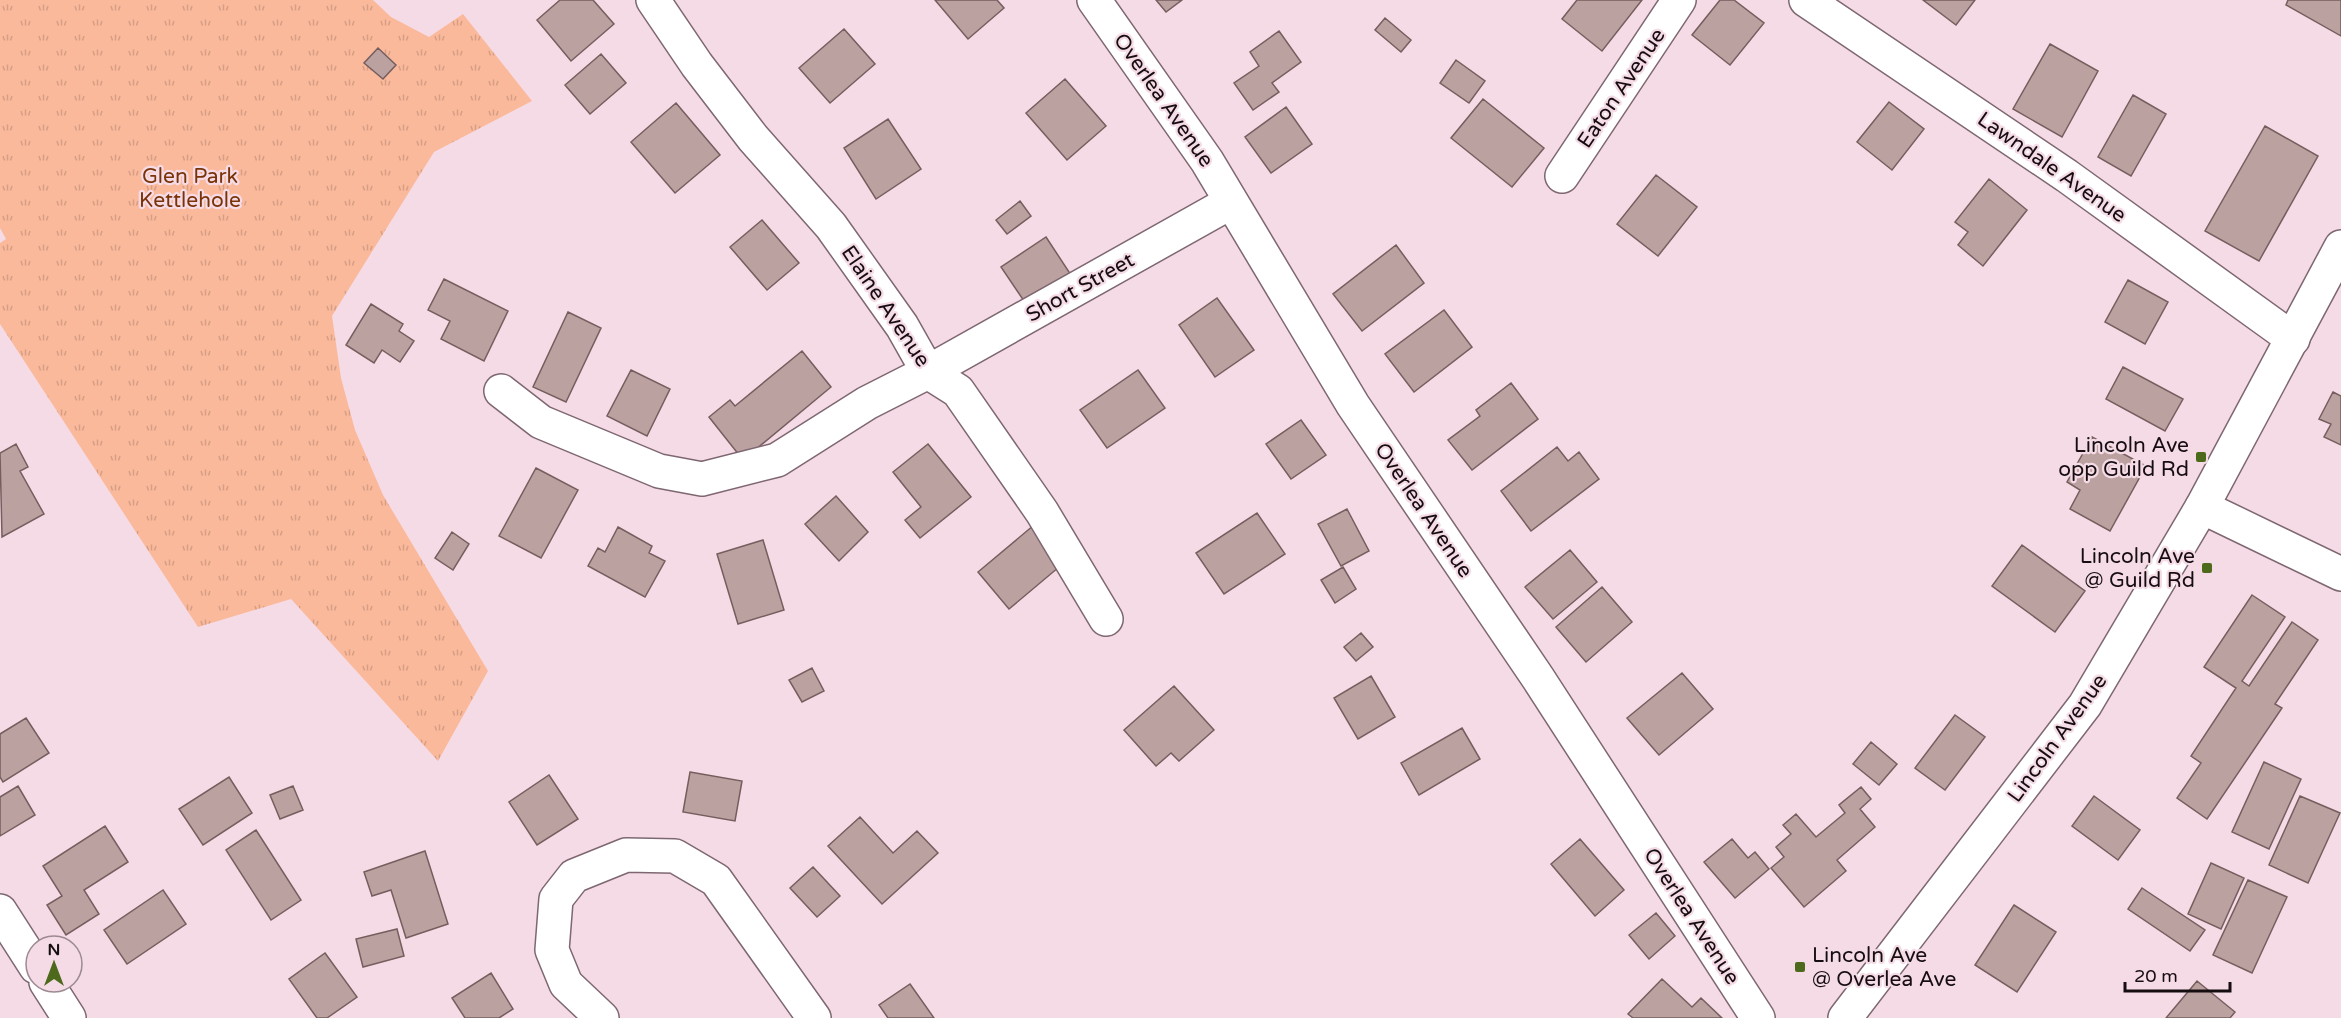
<svg xmlns="http://www.w3.org/2000/svg" width="2341" height="1018" font-family="'Varela Round',sans-serif">
<defs>
<pattern id="park-tufts" width="24" height="20" patternUnits="userSpaceOnUse" patternTransform="scale(1.5)"><rect width="24" height="20" fill="#fbb99b"/><path d="M3 7l-1-3M5 7V3M7 7l1-3M15 17l-1-3M17 17v-4M19 17l1-3" fill="none" stroke="#d69e84"/></pattern>
</defs>
<rect width="100%" height="100%" fill="#f5dbe6"/>
<path fill="url(#park-tufts)" d="M 0,0 L 373,0 L 391,17 L 429,37 L 463,14 L 532,101 L 434,152 L 332,316 L 341,378 L 355,430 L 383,495 L 488,671 L 438,761 L 291,599 L 198,627 L 0,324 L 0,243 L 6,239 L 0,228 Z"/>
<path fill="#bca1a1" stroke="#765e5e" stroke-width="1.5" d="M 560,0 L 593,0 L 614,24 L 571,61 L 537,20 Z
M 935,0 L 997,0 L 1004,8 L 968,39 Z
M 1156,0 L 1182,0 L 1166,12 Z
M 1577,0 L 1642,0 L 1602,51 L 1562,19 Z
M 1720,0 L 1734,0 L 1764,23 L 1730,65 L 1692,35 Z
M 1923,0 L 1975,0 L 1956,25 Z
M 2288,0 L 2341,0 L 2341,36 L 2286,5 Z
M 1385,18 L 1411,40 L 1401,52 L 1375,30 Z
M 844,29 L 875,64 L 830,103 L 799,68 Z
M 1279,31 L 1301,62 L 1272,83 L 1279,92 L 1253,110 L 1234,83 L 1259,66 L 1250,52 Z
M 2050,44 L 2098,71 L 2062,137 L 2013,109 Z
M 378,48 L 396,65 L 383,79 L 364,63 Z
M 601,54 L 626,83 L 590,114 L 565,85 Z
M 1456,60 L 1485,81 L 1469,103 L 1440,83 Z
M 1065,79 L 1106,126 L 1067,160 L 1026,113 Z
M 2133,95 L 2166,114 L 2131,176 L 2098,157 Z
M 1483,99 L 1544,148 L 1512,187 L 1451,138 Z
M 1889,102 L 1924,129 L 1892,170 L 1857,142 Z
M 676,103 L 720,155 L 675,193 L 631,142 Z
M 1286,107 L 1312,144 L 1271,173 L 1245,137 Z
M 888,119 L 921,169 L 876,199 L 844,148 Z
M 2265,126 L 2318,156 L 2259,261 L 2205,231 Z
M 1656,175 L 1697,207 L 1658,256 L 1617,224 Z
M 1989,179 L 2027,210 L 1983,266 L 1958,245 L 1968,232 L 1955,222 Z
M 1020,201 L 1031,216 L 1007,234 L 996,220 Z
M 762,220 L 799,263 L 767,290 L 730,247 Z
M 1046,237 L 1071,275 L 1026,304 L 1001,267 Z
M 1396,245 L 1424,283 L 1362,331 L 1333,294 Z
M 444,279 L 508,311 L 484,361 L 441,339 L 450,321 L 428,310 Z
M 2128,280 L 2168,302 L 2145,344 L 2105,322 Z
M 1217,298 L 1254,350 L 1215,377 L 1179,325 Z
M 371,304 L 403,324 L 399,331 L 414,341 L 400,362 L 382,350 L 374,363 L 346,345 Z
M 1444,310 L 1472,347 L 1414,392 L 1385,354 Z
M 568,312 L 601,328 L 566,402 L 533,387 Z
M 802,351 L 831,387 L 743,460 L 709,417 L 730,400 L 735,406 Z
M 2123,367 L 2183,399 L 2165,431 L 2106,399 Z
M 631,370 L 670,389 L 647,436 L 607,416 Z
M 1138,370 L 1165,408 L 1107,448 L 1080,410 Z
M 1511,383 L 1538,419 L 1472,470 L 1448,440 L 1480,416 L 1476,410 Z
M 2333,392 L 2341,396 L 2341,445 L 2324,437 L 2331,424 L 2319,419 Z
M 1301,420 L 1326,455 L 1291,479 L 1266,444 Z
M 2092,437 L 2146,466 L 2110,531 L 2070,509 L 2080,490 L 2067,482 Z
M 16,444 L 28,467 L 20,471 L 44,514 L 2,537 L 0,453 Z
M 928,444 L 971,497 L 920,538 L 905,520 L 921,507 L 893,472 Z
M 1557,447 L 1568,461 L 1579,452 L 1599,479 L 1531,531 L 1501,491 Z
M 536,468 L 578,490 L 541,558 L 499,536 Z
M 836,496 L 868,532 L 839,561 L 805,524 Z
M 1347,509 L 1369,551 L 1341,566 L 1318,524 Z
M 1257,513 L 1285,554 L 1224,594 L 1196,553 Z
M 1034,525 L 1065,562 L 1009,609 L 978,572 Z
M 618,527 L 652,546 L 649,553 L 665,561 L 645,597 L 588,566 L 598,548 L 605,552 Z
M 452,532 L 469,544 L 453,570 L 435,558 Z
M 763,540 L 784,610 L 738,624 L 717,554 Z
M 2022,545 L 2085,591 L 2055,632 L 1992,586 Z
M 1570,550 L 1597,582 L 1553,619 L 1525,587 Z
M 1343,567 L 1356,589 L 1335,603 L 1321,580 Z
M 1602,587 L 1632,622 L 1586,662 L 1556,627 Z
M 2252,595 L 2285,617 L 2242,681 L 2249,686 L 2292,622 L 2318,640 L 2275,704 L 2282,708 L 2207,819 L 2177,798 L 2201,763 L 2191,756 L 2236,688 L 2204,667 Z
M 1361,633 L 1373,647 L 1356,661 L 1344,647 Z
M 812,668 L 824,691 L 802,702 L 789,680 Z
M 1682,673 L 1713,709 L 1659,755 L 1627,718 Z
M 1371,676 L 1395,717 L 1358,739 L 1334,698 Z
M 1174,686 L 1214,730 L 1179,761 L 1171,753 L 1156,766 L 1124,730 Z
M 1955,715 L 1985,737 L 1945,790 L 1915,768 Z
M 26,718 L 49,753 L 3,782 L 0,777 L 0,734 Z
M 1462,728 L 1480,759 L 1419,795 L 1401,763 Z
M 1871,742 L 1897,764 L 1879,785 L 1853,764 Z
M 2264,762 L 2301,779 L 2269,849 L 2232,832 Z
M 690,772 L 742,781 L 735,821 L 683,812 Z
M 549,775 L 578,819 L 537,845 L 509,802 Z
M 229,777 L 252,813 L 203,845 L 179,809 Z
M 18,786 L 35,815 L 0,836 L 0,797 Z
M 293,786 L 303,810 L 280,819 L 270,795 Z
M 1861,787 L 1871,799 L 1860,809 L 1875,827 L 1837,860 L 1846,871 L 1804,907 L 1771,868 L 1784,857 L 1776,847 L 1791,834 L 1783,825 L 1796,814 L 1816,837 L 1845,813 L 1839,805 Z
M 2094,796 L 2140,830 L 2118,860 L 2072,826 Z
M 2300,796 L 2340,813 L 2308,883 L 2269,865 Z
M 860,817 L 893,853 L 917,831 L 938,853 L 882,904 L 828,846 Z
M 105,826 L 128,862 L 84,890 L 99,914 L 66,935 L 47,905 L 62,896 L 43,866 Z
M 256,830 L 301,900 L 271,920 L 226,850 Z
M 1580,839 L 1624,890 L 1595,916 L 1551,864 Z
M 1732,839 L 1748,858 L 1755,852 L 1769,869 L 1735,898 L 1704,862 Z
M 425,851 L 448,924 L 406,938 L 391,890 L 372,896 L 364,872 Z
M 2211,863 L 2244,878 L 2221,929 L 2188,914 Z
M 813,867 L 840,896 L 817,917 L 790,888 Z
M 2248,880 L 2287,897 L 2252,973 L 2213,955 Z
M 2142,888 L 2205,930 L 2190,951 L 2128,909 Z
M 163,890 L 186,924 L 127,964 L 104,930 Z
M 2014,905 L 2056,932 L 2017,992 L 1975,965 Z
M 1656,913 L 1675,936 L 1649,959 L 1629,935 Z
M 397,929 L 404,956 L 363,967 L 356,939 Z
M 325,953 L 357,997 L 327,1018 L 317,1018 L 289,979 Z
M 491,973 L 513,1009 L 499,1018 L 465,1018 L 452,998 Z
M 1662,979 L 1692,1007 L 1701,998 L 1722,1018 L 1633,1018 L 1628,1014 Z
M 2197,981 L 2235,1012 L 2230,1018 L 2166,1018 Z
M 910,984 L 934,1018 L 888,1018 L 879,1005 Z"/>
<g fill="none" stroke-linecap="round" stroke-linejoin="round">
<g stroke="#7e6771" stroke-width="36">
<path id="minor" d="M 653,0 L 697,65 L 753,138 L 831,226 L 902,326 L 928,372 L 958,391 L 1042,512 L 1106,619
M 1094,0 L 1207,161 L 1353,405 L 1538,678 L 1758,1018
M 1806,0 L 2067,176 L 2293,339
M 1562,176 L 1679,0
M 501,391 L 541,422 L 659,471 L 702,479 L 777,460 L 867,403 L 928,372 L 1231,202
M 2202,507 L 2341,574
M 0,911 L 36,967
M 46,982 L 69,1018
M 602,1018 L 566,984 L 552,950 L 556,899 L 574,876 L 626,855 L 675,856 L 716,880 L 814,1018"/>
</g>
<g stroke="#7e6771" stroke-width="36">
<path id="secondary" d="M 1845,1018 L 2085,705 L 2202,507 L 2341,247"/>
</g>
<use href="#minor" stroke="#fff" stroke-width="33"/>
<use href="#secondary" stroke="#fff" stroke-width="33"/>
</g>
<g fill="#4d691c" stroke="#f5dbe6" stroke-width="2">
<rect x="2195" y="451" width="12" height="12" rx="3"/>
<rect x="2201" y="562" width="12" height="12" rx="3"/>
<rect x="1794" y="961" width="12" height="12" rx="3"/>
</g>
<g text-anchor="middle" stroke-width="4.5" stroke-linejoin="round" paint-order="stroke">
<g font-size="21" fill="#160d11" stroke="#f5dbe6">
<text transform="translate(1621 88) rotate(-56)" y="7">Eaton Avenue</text>
<text transform="translate(1164 100) rotate(55)" y="7">Overlea Avenue</text>
<text transform="translate(2052 167) rotate(35)" y="7">Lawndale Avenue</text>
<text transform="translate(1080 287) rotate(-29)" y="7">Short Street</text>
<text transform="translate(886 306) rotate(56)" y="7">Elaine Avenue</text>
<text transform="translate(1424 510) rotate(56)" y="7">Overlea Avenue</text>
<text transform="translate(2057 738) rotate(-54)" y="7">Lincoln Avenue</text>
<text transform="translate(1692 916) rotate(57)" y="7">Overlea Avenue</text>
</g>
<g font-size="21" fill="#7a3307" stroke="#f5dbe6">
<text x="190" y="183">Glen Park<tspan x="190" dy="24">Kettlehole</tspan></text>
</g>
<g font-size="21" fill="#160d11" stroke="#f5dbe6" text-anchor="end">
<text x="2189" y="452">Lincoln Ave<tspan x="2189" dy="24">opp Guild Rd</tspan></text>
<text x="2195" y="563">Lincoln Ave<tspan x="2195" dy="24">@ Guild Rd</tspan></text>
<text x="1812" y="962" text-anchor="start">Lincoln Ave<tspan x="1812" dy="24">@ Overlea Ave</tspan></text>
</g>
</g>
<g transform="translate(54 964)"><circle r="28" fill="#f5dbe6" stroke="#9c8991" stroke-width="1.5"/>
<path d="M0-4.5L10 22L0 15L-10 22Z" fill="#4d691c"/>
<text y="-9" font-size="16" font-weight="bold" text-anchor="middle" fill="#160d11">N</text>
</g>
<path d="M2125 982v9h105v-9" fill="none" stroke="#160d11" stroke-width="3"/>
<text x="2134" y="982" font-size="18" fill="#160d11" stroke="#f5dbe6" stroke-width="4.5" paint-order="stroke">20 m</text>
</svg>
